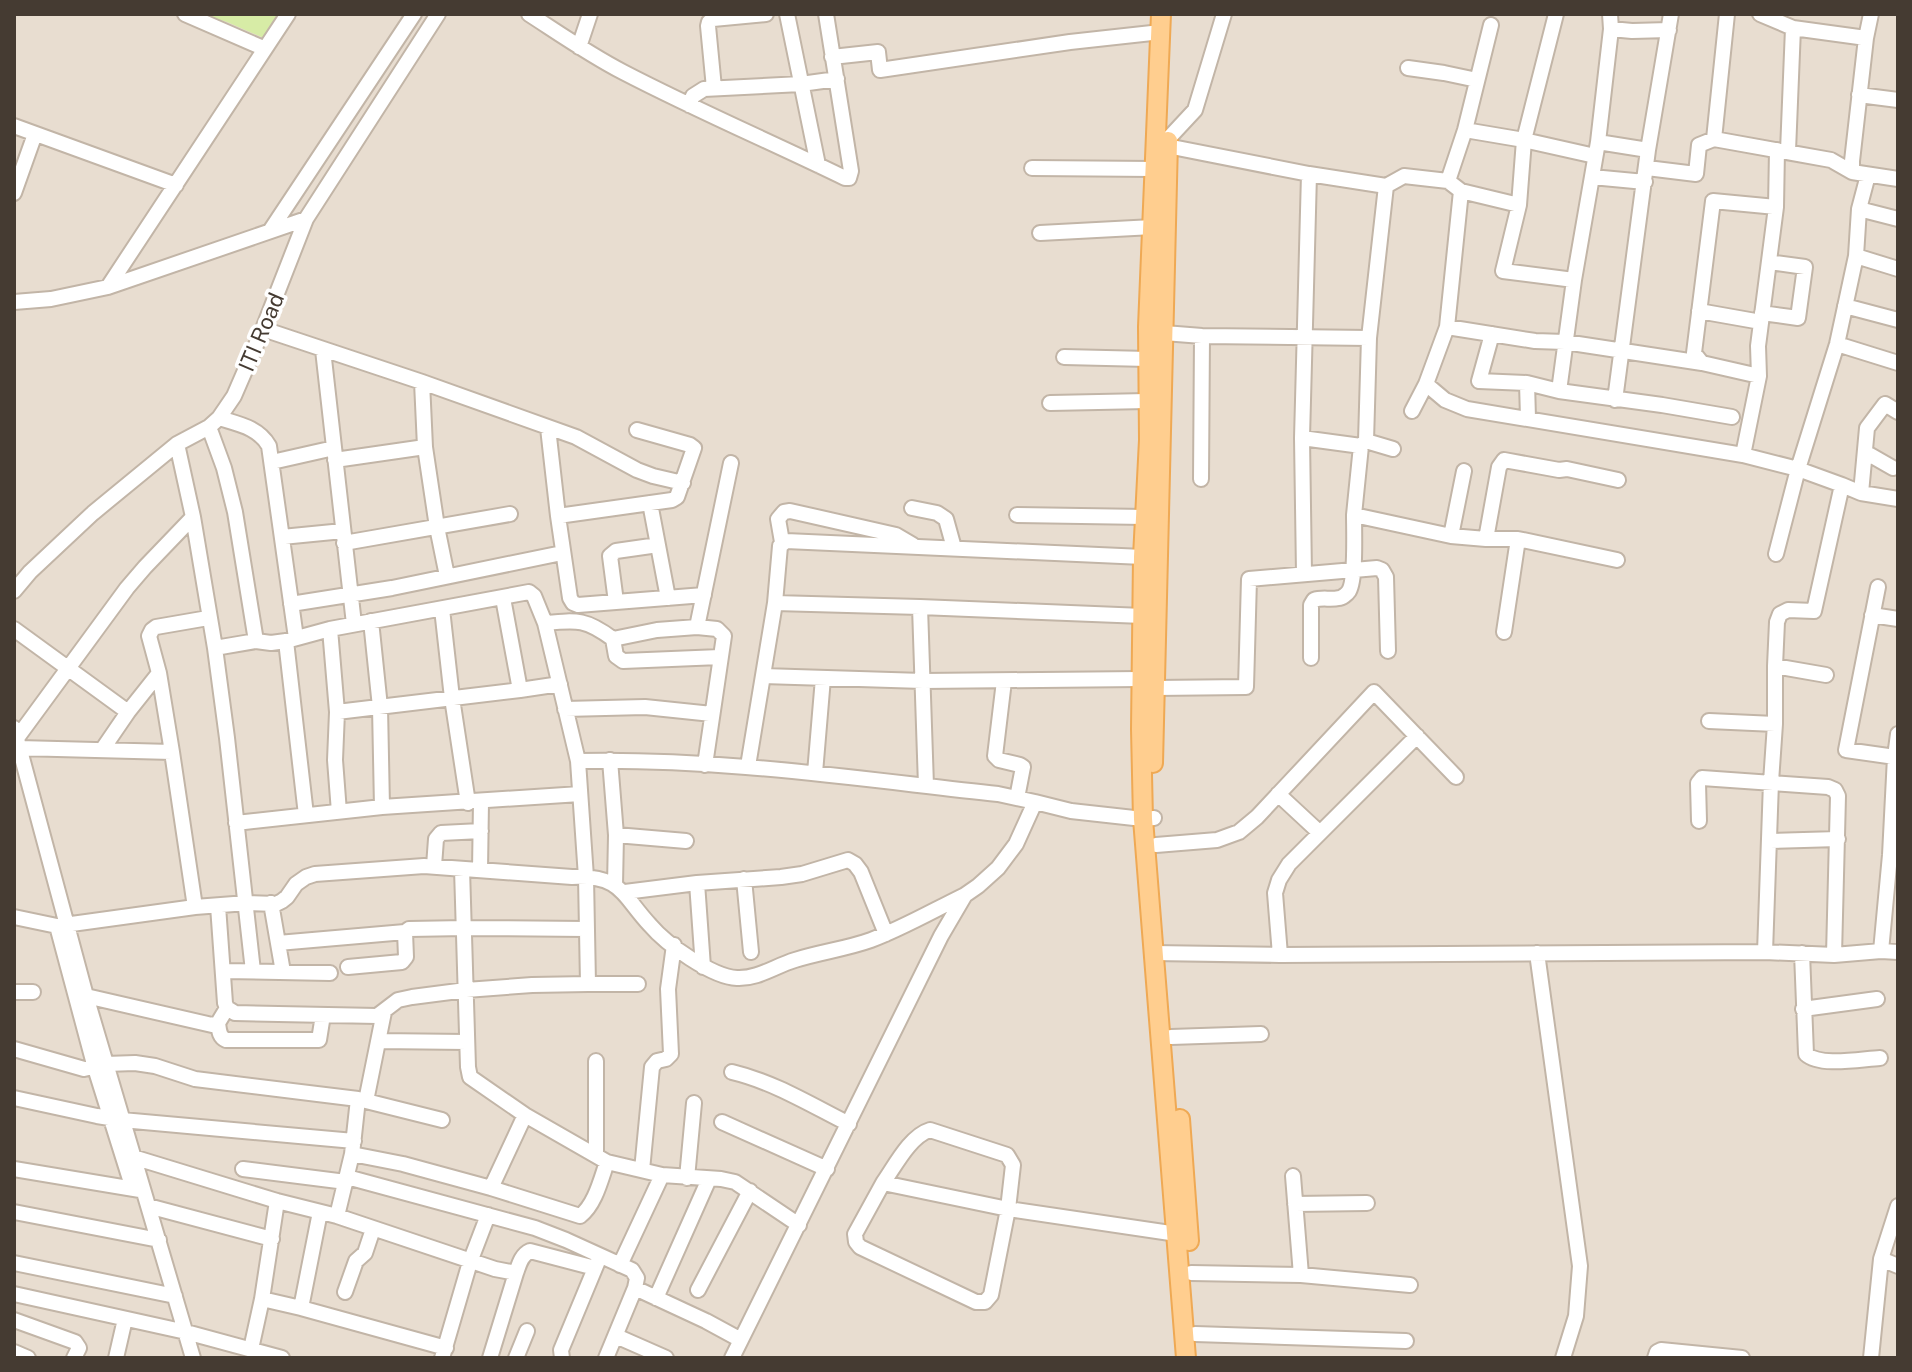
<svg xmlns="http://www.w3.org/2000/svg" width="1912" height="1372" font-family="'Public Sans',sans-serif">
<rect width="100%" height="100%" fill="#f3ebe2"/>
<path fill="#e8ddd0" d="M 14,14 L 1898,14 L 1898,1358 L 14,1358 Z"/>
<path fill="#d7eca6" d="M 200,14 L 283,14 L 266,39 L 227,22 Z"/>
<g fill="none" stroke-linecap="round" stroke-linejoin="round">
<g stroke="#c2b5a7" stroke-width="18">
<path id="minor" d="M 185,14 L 263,48
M 529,14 C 560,34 590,55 623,72 C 696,110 771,142 845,178 L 849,178 L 851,171 L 826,14
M 787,14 L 818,165
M 1556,14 L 1524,140 L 1595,156
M 1760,14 L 1793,28 L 1866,38
M 1871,14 L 1866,38 L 1852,161 L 1852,172 L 1898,179
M 1491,25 L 1465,130 L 1448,181 L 1461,191 L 1447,327 L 1535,341 L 1565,342 L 1702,363 L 1759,376
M 1611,29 L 1632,31 L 1669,30
M 579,47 L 590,14
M 832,57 L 878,52 L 880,70 L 1070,42 L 1161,32
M 1408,68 L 1444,73 L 1477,80
M 714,88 L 708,26 L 709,22 L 713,19 L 766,14
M 1859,95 L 1898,100
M 689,105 L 693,96 L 704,89 L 801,84 L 837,79
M 14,126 L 176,185
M 1465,130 L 1524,140 L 1519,205 L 1503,271 L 1574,280
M 1168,139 L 1195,110 L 1224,14
M 1714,139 L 1727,14
M 1598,142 L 1648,150
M 1167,146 L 1309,174 L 1386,186
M 1788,151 L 1793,28
M 1032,168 L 1154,169
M 1647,168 L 1696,174 L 1699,145 L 1714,139 L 1831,160 L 1852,172
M 1309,174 L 1302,438 L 1361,446
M 1592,177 L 1645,182
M 1448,181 L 1404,176 L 1386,186 L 1369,338 L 1366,441 L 1361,446 L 1354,515 L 1451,536 L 1486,539 L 1518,539 L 1504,632
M 1461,191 L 1519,205
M 14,193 L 35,134
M 1859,209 L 1898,219
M 270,231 L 414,14
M 1040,233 L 1153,227
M 1856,256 L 1898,269
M 108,287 L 288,14
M 14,302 L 51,299 L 108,287 L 306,219
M 1845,306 L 1898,320
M 1699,311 L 1761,322
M 1762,313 L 1798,318 L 1805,267 L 1769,262
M 263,329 L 422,382 L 576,437 L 637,470 L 653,476 L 683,483
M 1164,333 L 1202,336 L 1369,338
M 1492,334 L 1479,381 L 1527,383
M 1837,344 L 1898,363
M 323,350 L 354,624
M 1064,357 L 1148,359
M 1702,363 L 1694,353 L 1713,201 L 1776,207 L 1777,150
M 422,382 L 425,447 L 437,527 L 447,576
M 1426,384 L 1445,400 L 1467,409 L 1743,455 L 1798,469 L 1842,485
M 1559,391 L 1662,405 L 1732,417
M 1615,400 L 1648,150 L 1671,14
M 1050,403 L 1147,401
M 1412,411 L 1426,384 L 1447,327
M 219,418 C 238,424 258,427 269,446 L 296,638
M 1528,418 L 1527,383 L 1559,391 L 1574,280 L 1598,142 L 1611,29 L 1610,14
M 209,427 L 224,468 L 235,512 L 256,641
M 548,428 L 558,516 L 570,598 L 573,603 L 578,605 L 704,595
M 1302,438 L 1304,574
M 1366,441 L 1393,449
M 177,444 L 193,517 L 215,648 L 227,738 L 253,971
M 1865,452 L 1893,468
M 1743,455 L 1759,376 L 1758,346 L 1776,207
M 335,460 L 425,447
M 272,462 L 334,448
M 1201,479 L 1202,336
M 1861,493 L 1867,428 L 1885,404 L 1898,412
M 650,503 L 668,598
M 912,508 L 937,513 L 946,519 L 954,548
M 1017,515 L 1145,517
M 558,516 L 672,500 L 677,497 L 694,448 L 690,445 L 637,430
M 1451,536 L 1464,471
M 282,537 L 343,531
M 1486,539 L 1499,467 L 1504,460 L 1559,470 L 1567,469 L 1618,480
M 1518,539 L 1617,560
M 782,542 L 778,519 L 784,512 L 790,511 L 896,535 L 913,545
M 344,543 L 510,514
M 1776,554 L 1798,469 L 1837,344 L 1856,256 L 1859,209 L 1868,175
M 1878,587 L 1846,750 L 1895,757
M 14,591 L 30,572 L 93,513 L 177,444 L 209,427 L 219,418 L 234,396 L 263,329 L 306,219 L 438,14
M 503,598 L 520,690 L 560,684
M 616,602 L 610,556 L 616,551 L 658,545
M 775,603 L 920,607 L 926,786
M 291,604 L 392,588 L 562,553
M 920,607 L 1143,616
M 442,609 L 452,698 L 468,803
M 1872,615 L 1898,619
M 371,621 L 380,707 L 382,807 L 580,794
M 545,623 C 578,620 586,619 613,639 L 616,656 L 623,661 L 720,657
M 14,629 L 128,712
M 330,629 L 337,712 L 335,760 L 339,812
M 613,639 L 657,630 L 697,627
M 286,641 L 306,815
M 215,648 L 256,641 L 271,643 L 286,641 L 330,629 L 529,592 L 534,596 L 545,623 L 578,761 L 586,877 L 588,984 L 638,984
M 1311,658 L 1311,605 L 1314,600 C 1322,597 1330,600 1339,598 C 1342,598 1347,594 1349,591 C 1356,579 1354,531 1354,515
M 1775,666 L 1826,675
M 763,676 L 923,681 L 1140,679
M 1004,681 L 995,756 L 999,760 L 1020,765 L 1023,767 L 1017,798
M 1155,688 L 1246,687 L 1249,579 L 1377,568 L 1382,570 L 1386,577 L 1388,651
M 565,709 L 645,707 L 712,714
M 337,712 L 520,690
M 1709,721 L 1775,724
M 14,728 L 86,996 L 193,1358
M 17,738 L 127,588 L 145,567 L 193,517
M 19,748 L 172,752
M 102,750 L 128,712 L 159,673
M 610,760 L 616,835
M 578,761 C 719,758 858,779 998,794 L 1035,802
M 705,765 L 724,636 L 717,629 L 697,627 L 731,463
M 748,766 L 775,603 L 780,546 L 786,541 L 1143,557
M 815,773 L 823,678
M 1278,794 L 1320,833
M 1699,821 L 1698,783 L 1702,778 L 1828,787 L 1835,790 L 1838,796 L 1834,955
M 236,823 L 382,807
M 1770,841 L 1838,839
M 1156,845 L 1217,840 L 1239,832 L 1257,817 L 1374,692 L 1456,777
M 434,866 L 436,839 L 441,833 L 481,831
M 462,869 L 468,1067 L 470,1077 L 525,1115 L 607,1162 L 662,1175 L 721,1179 L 735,1182 L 799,1225
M 480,870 L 481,802
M 744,879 L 751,952
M 697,883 L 703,967
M 615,885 L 616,835 L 686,841
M 625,892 L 697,883 L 781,877 L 802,874 L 848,860 L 855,864 L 861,872 L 886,934
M 271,903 L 283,972
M 218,906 L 225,1003 L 227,1008 L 235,1013 L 377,1016 L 398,1000 L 412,997 L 466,990 L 532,985 L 588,984
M 195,907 L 172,752 L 159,673 L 149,636 L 152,630 L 156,627 L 208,618
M 14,917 L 57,926 L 195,907 L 247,903 L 276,904 L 282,901 L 287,897 L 296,884 L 306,877 L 315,874 L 424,866 L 572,877 C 622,875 622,895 650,925 C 666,944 712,977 737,978 C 758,979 775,966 795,960 C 820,952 846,949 871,940 C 903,928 934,910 965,895
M 57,926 L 95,1068 L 133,1189
M 278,943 L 405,932
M 1881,951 L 1890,855 L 1895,757 L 1898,734
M 1765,952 L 1771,782 L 1775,724 L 1775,666 L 1777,622 L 1780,614 L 1788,610 L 1814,611 L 1842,485 L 1861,493 L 1898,499
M 1153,953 L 1280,955 L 1765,952 L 1834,955 L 1881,951 L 1898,952
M 1537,953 L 1580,1266 L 1576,1316 L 1563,1358
M 1802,953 L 1806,1054 C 1820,1067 1861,1059 1880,1058
M 1280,955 L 1275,893 L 1279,880 L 1289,864 L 1417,736
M 348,967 L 402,962 L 406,957 L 405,932 L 409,929 L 465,928 L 586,929
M 223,971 L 330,973
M 14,992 L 33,992
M 86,996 L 212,1025 L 218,1023 L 227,1008
M 1803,1009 L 1877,999
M 218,1023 C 219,1030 219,1037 226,1040 L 319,1040 L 323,1015
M 1171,1037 L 1261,1034
M 378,1041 L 467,1042
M 14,1049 L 84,1069 L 106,1064 L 135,1063 L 155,1066 L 195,1079 L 358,1099 L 442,1120
M 596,1061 L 596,1155
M 732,1072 C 774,1082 811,1105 849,1124
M 14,1098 L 97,1116 L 122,1120 L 354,1141
M 366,1101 L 384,1012
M 722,1122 L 827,1169
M 352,1154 L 403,1164 L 491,1188 L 580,1216 C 595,1205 601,1179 607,1162
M 133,1157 L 277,1201 L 337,1216 L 495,1269 L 516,1273 C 519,1265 521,1255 530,1251 L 595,1268
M 14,1169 L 140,1190
M 243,1169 L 346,1182
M 642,1170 L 652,1067 L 657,1061 L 666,1059 L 671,1054 L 668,989 L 674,945
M 347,1177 L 535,1228 L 566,1240 L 632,1270 L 637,1278 L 635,1288 L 606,1358
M 687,1178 L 694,1103
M 883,1183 C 895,1166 910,1136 930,1130 L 1007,1155 L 1013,1165 L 1008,1209 L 991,1295 L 985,1302 L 976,1302 L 860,1247 L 856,1242 L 855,1234 L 883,1183 L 1008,1209 L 1177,1234
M 491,1188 L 525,1115
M 1295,1204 L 1367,1203
M 148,1206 L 272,1239
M 14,1212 L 159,1240
M 320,1212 L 301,1308 L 446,1348
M 337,1216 L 352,1154 L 358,1099
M 1881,1259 L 1898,1266
M 14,1263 L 175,1296
M 620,1265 L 662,1175
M 1191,1273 L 1301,1275 L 1293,1176
M 1301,1275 L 1410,1285
M 635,1288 L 706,1321 L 741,1340
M 698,1290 L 750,1191
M 345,1292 L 356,1261 L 365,1253 L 373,1229
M 14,1294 L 186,1332 L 282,1358
M 656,1298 L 709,1179
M 262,1299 L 301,1308
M 14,1320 L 75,1342 L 79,1348 L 74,1358
M 1195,1334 L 1406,1341
M 616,1336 L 666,1358
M 251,1349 L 262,1299 L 277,1201
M 14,1352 L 28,1358
M 116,1358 L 125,1319
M 442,1358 L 470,1262 L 488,1215
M 490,1358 L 516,1273
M 516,1358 L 527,1331
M 562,1358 L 561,1350 L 598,1261
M 732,1358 L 941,936 L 965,895 L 978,886 L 998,868 L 1016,844 L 1035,802 L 1071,811 L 1143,819 L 1154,818
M 1655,1358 L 1657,1352 L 1661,1350 L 1742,1358
M 1871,1358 L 1881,1259 L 1898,1206"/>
</g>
<g stroke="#efa954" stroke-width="22">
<path id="major" d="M 1161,14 L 1148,327 L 1149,440 L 1143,557 L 1141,729 L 1143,819 L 1186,1358
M 1153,763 L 1168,141
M 1180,1119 L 1189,1241"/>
</g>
<use href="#minor" stroke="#fff" stroke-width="14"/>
<use href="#major" stroke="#ffce8f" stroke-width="18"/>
</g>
<g text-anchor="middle" stroke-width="7" stroke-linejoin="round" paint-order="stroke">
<g font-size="22" fill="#453b32" stroke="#fff">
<text transform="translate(261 332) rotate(-67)" y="8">ITI Road</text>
</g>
</g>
<rect width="1912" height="1372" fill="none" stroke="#453b32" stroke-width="32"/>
</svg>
